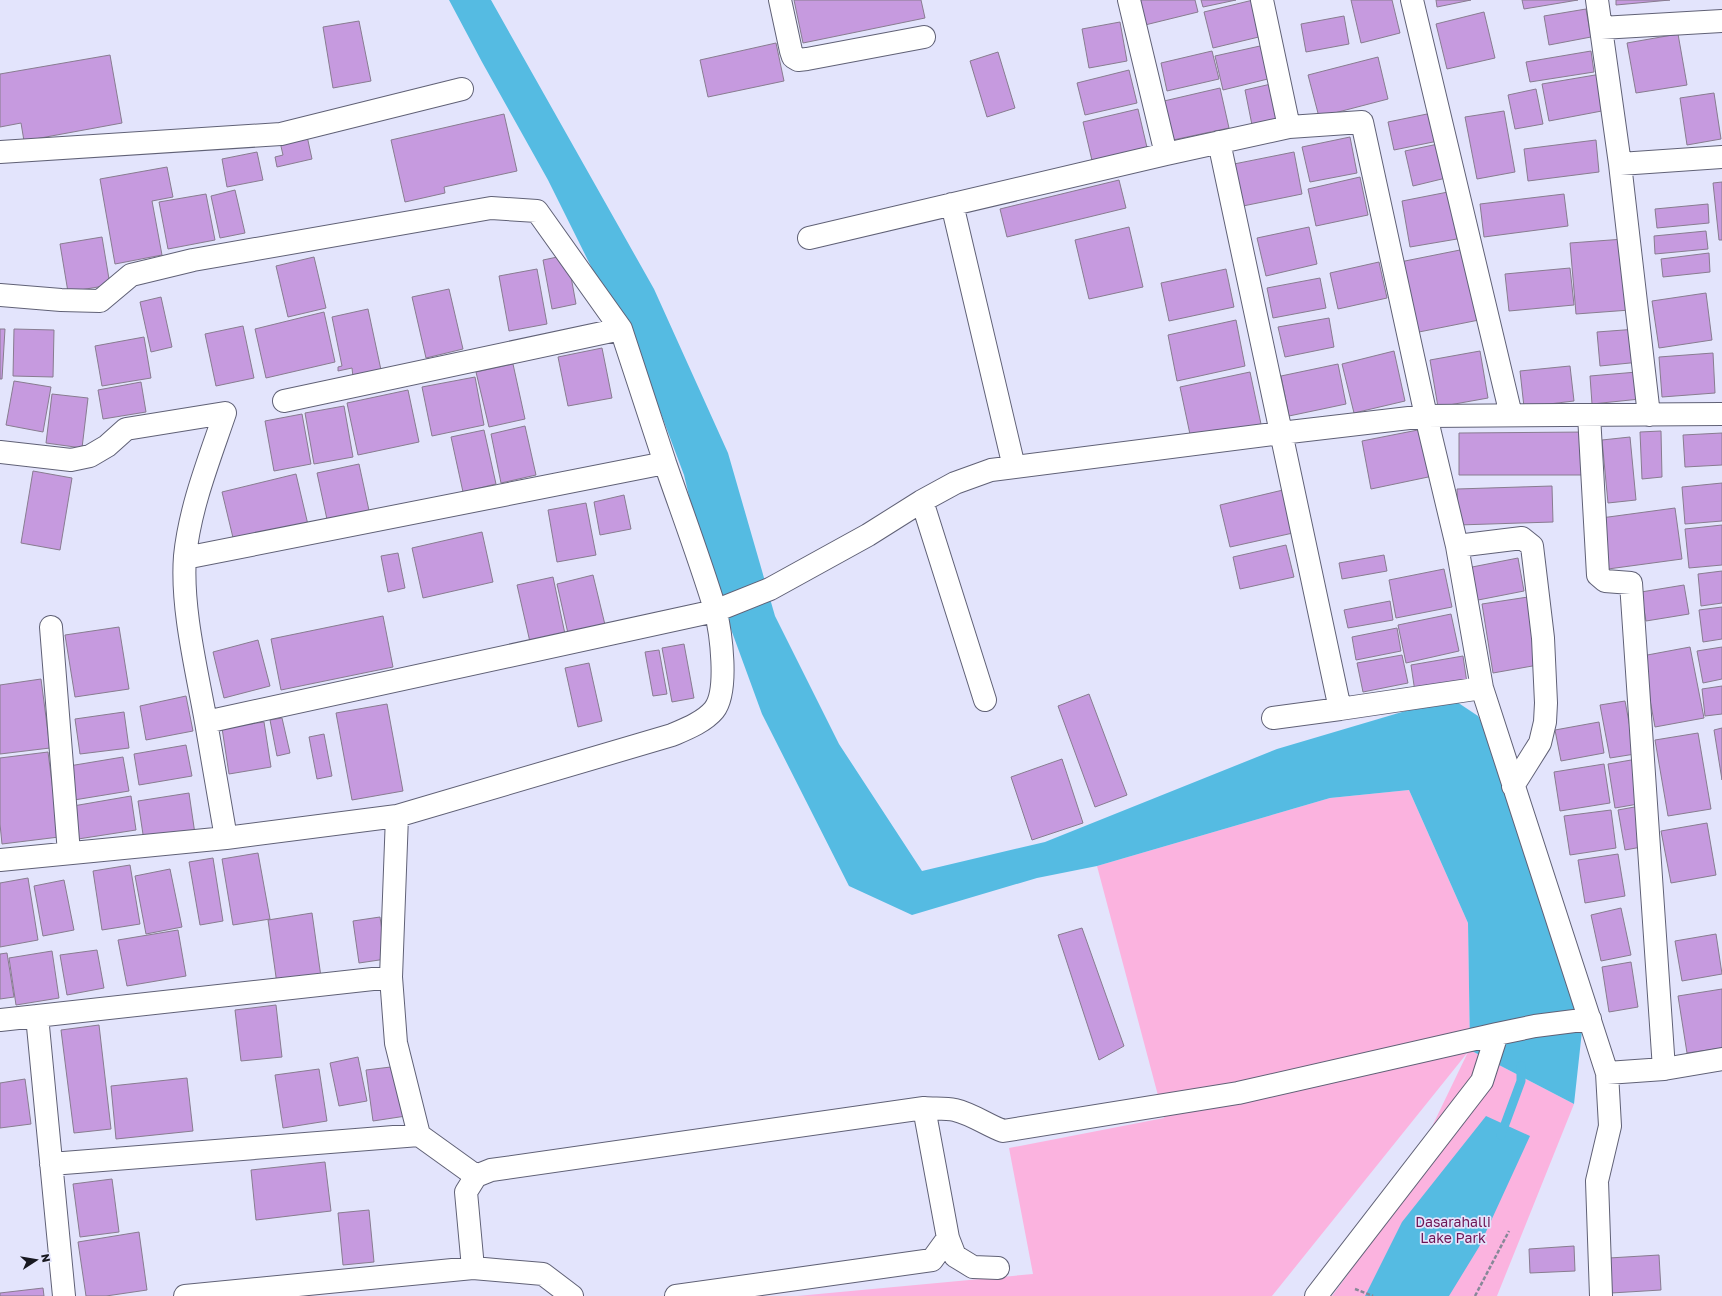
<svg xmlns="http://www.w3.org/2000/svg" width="1722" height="1296" font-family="'Golos Text',sans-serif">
<rect width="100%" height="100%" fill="#e3e4fc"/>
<path fill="#fbb3df" d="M 1409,790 L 1468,923 L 1470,1050 L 1574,1104 L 1497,1296 L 1332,1296 L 1386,1222 L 1468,1052 L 1272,1296 L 797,1296 L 1033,1274 L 1009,1148 L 1164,1118 L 1097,866 L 1330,798 Z"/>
<path fill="#55bbe2" d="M 449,0 L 491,0 L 654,289 L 728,453 L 775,616 L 839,744 L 922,871 L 1045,842 L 1277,749 L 1429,704 L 1454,700 L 1478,716 L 1492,742 L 1582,1031 L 1574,1104 L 1470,1050 L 1468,923 L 1409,790 L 1330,798 L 1097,866 L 1037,878 L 912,915 L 849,886 L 762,714 L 702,550 L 684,475 L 651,387 L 548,180 L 482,62 Z
M 1486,1116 L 1530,1136 L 1479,1247 L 1449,1296 L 1365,1296 L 1402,1222 Z"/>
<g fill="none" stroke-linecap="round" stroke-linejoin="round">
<path stroke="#55bbe2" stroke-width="9" d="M 1501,1135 L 1521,1081 L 1521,1066"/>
</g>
<path fill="#c69adf" stroke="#887c90" d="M 794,0 L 921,0 L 925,18 L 803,43 Z
M 1139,0 L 1195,0 L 1198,12 L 1145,25 Z
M 1201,0 L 1236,0 L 1203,7 Z
M 1253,0 L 1267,35 L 1213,48 L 1204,12 Z
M 1351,0 L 1392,0 L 1400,33 L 1361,43 Z
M 1436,0 L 1471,0 L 1437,7 Z
M 1522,0 L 1578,0 L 1524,9 Z
M 1616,0 L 1670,0 L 1616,5 Z
M 1586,9 L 1591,37 L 1549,45 L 1544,16 Z
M 1484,12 L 1495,58 L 1447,69 L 1436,24 Z
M 1344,16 L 1349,44 L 1306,52 L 1301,24 Z
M 359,21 L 371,81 L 333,88 L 323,27 Z
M 1120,22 L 1127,61 L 1089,68 L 1082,29 Z
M 1678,34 L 1687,85 L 1636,93 L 1627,43 Z
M 776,43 L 784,81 L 708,97 L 700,60 Z
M 1269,44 L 1276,77 L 1223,90 L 1215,56 Z
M 1212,51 L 1219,79 L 1167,91 L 1161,63 Z
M 1591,51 L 1594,72 L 1530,82 L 1526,62 Z
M 998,52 L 1015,108 L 987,117 L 970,61 Z
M 110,55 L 122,123 L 24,141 L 21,123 L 0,127 L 0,74 Z
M 1378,57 L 1388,99 L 1319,117 L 1308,75 Z
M 1129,70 L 1137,103 L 1085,115 L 1077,83 Z
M 1601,74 L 1607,110 L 1549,121 L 1542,84 Z
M 1271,84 L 1279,119 L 1252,125 L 1245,90 Z
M 1220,88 L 1229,128 L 1173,140 L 1164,101 Z
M 1536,89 L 1543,124 L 1515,129 L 1508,95 Z
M 1714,93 L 1721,139 L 1687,145 L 1680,98 Z
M 1138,109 L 1149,156 L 1094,169 L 1083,122 Z
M 1504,111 L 1515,172 L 1477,179 L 1465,117 Z
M 1432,113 L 1438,141 L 1394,150 L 1388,122 Z
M 504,114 L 517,171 L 444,187 L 445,193 L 405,202 L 391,140 Z
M 307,136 L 312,159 L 277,167 L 275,157 L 283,155 L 280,142 Z
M 1350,137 L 1357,173 L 1310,182 L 1302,147 Z
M 1596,140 L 1599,172 L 1528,181 L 1524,149 Z
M 1438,144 L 1446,178 L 1413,186 L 1405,151 Z
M 257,152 L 263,180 L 227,187 L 222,159 Z
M 1294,152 L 1302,194 L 1243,206 L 1234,164 Z
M 167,167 L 173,197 L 152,201 L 162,255 L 115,264 L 100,179 Z
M 1360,177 L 1368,215 L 1316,226 L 1308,189 Z
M 1119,180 L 1126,208 L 1007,237 L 1000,209 Z
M 1722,182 L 1722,240 L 1719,240 L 1713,183 Z
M 235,190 L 245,233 L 220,238 L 211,196 Z
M 1448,192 L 1457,239 L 1410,247 L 1402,201 Z
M 206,194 L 215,240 L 168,249 L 159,202 Z
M 1564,194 L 1568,226 L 1484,237 L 1480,204 Z
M 1708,204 L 1709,223 L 1657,228 L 1655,209 Z
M 1129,227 L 1143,287 L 1089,299 L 1075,240 Z
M 1309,227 L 1317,264 L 1266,276 L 1257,238 Z
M 1706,231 L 1708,249 L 1655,254 L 1654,236 Z
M 102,237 L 110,285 L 68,292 L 60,244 Z
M 1624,239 L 1630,310 L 1576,314 L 1570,243 Z
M 1465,249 L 1479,320 L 1414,333 L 1400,262 Z
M 1709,253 L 1710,272 L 1663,277 L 1661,259 Z
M 567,255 L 576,304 L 552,309 L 543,260 Z
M 314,257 L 326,308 L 288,317 L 276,266 Z
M 1379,262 L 1387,298 L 1338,309 L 1330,273 Z
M 1570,268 L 1574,305 L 1509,311 L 1505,274 Z
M 537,269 L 547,324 L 509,331 L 499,276 Z
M 1226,269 L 1234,307 L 1169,321 L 1161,283 Z
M 1320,278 L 1326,308 L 1273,318 L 1267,288 Z
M 449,289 L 463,349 L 426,358 L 412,297 Z
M 1706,293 L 1712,340 L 1659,348 L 1652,301 Z
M 161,297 L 172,347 L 151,352 L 140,302 Z
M 368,309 L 381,370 L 353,377 L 352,368 L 338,371 L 338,367 L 342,366 L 332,317 Z
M 324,312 L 335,362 L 266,378 L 255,329 Z
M 1329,318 L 1334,347 L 1285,357 L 1278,327 Z
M 1236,320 L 1245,366 L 1177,381 L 1168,335 Z
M 243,326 L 254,378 L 216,386 L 205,334 Z
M 0,329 L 5,329 L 2,379 L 0,379 Z
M 14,329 L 54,330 L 53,377 L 13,376 Z
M 1637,329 L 1640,362 L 1600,366 L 1597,332 Z
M 144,337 L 151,378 L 102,386 L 95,346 Z
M 602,348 L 612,398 L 568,406 L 558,357 Z
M 1394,351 L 1405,401 L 1354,413 L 1342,364 Z
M 1480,351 L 1488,398 L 1438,407 L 1430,360 Z
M 1713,353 L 1715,393 L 1662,397 L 1659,357 Z
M 513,364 L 525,419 L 489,427 L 476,372 Z
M 1338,364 L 1346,404 L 1289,416 L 1281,376 Z
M 1570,366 L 1574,401 L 1524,407 L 1520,371 Z
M 1250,372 L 1261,424 L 1191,439 L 1180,387 Z
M 1637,372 L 1640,399 L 1592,404 L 1590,376 Z
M 475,377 L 484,425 L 432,436 L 422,387 Z
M 14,381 L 51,387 L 43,432 L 6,425 Z
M 141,382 L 146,412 L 103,419 L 98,390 Z
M 408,390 L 419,442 L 358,455 L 347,403 Z
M 52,394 L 88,398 L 82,448 L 46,443 Z
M 344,406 L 353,457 L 314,464 L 305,413 Z
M 302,414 L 311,464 L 274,471 L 265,421 Z
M 525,426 L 536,475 L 501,483 L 491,434 Z
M 1423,429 L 1433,476 L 1371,489 L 1362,441 Z
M 484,430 L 496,484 L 463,492 L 451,437 Z
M 1661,431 L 1662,477 L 1642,479 L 1640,432 Z
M 1587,432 L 1587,475 L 1459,475 L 1459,433 Z
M 1722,433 L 1722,465 L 1685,467 L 1683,435 Z
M 1630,437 L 1636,500 L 1608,503 L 1602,440 Z
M 359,464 L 370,515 L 328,524 L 317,473 Z
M 33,471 L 72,478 L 60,550 L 21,543 Z
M 296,474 L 309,529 L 235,546 L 222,492 Z
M 1722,483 L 1722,521 L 1685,524 L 1682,487 Z
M 1552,486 L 1553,522 L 1458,525 L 1457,489 Z
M 1283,490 L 1293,533 L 1230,547 L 1220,505 Z
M 624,495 L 631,529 L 600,535 L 594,502 Z
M 586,503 L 596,555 L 557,562 L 548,510 Z
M 1675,508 L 1682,559 L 1608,569 L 1601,518 Z
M 1722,525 L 1722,565 L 1689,568 L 1685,529 Z
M 482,532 L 493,582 L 423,598 L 412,548 Z
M 1286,545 L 1294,577 L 1240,589 L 1233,557 Z
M 398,553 L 405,588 L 388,592 L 381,556 Z
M 1384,555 L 1387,571 L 1342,579 L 1339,563 Z
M 1518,558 L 1524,591 L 1468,602 L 1462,569 Z
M 1444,569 L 1452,607 L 1396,618 L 1389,580 Z
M 1722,571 L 1722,603 L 1701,606 L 1698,574 Z
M 593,575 L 606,629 L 569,638 L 557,584 Z
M 553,577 L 565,634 L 530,642 L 517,585 Z
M 1684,585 L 1689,614 L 1646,621 L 1641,592 Z
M 1528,597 L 1538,665 L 1493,673 L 1482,604 Z
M 1390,601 L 1393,620 L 1348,628 L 1344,610 Z
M 1722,607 L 1722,639 L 1703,642 L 1699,610 Z
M 1451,614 L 1459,651 L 1406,663 L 1398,625 Z
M 383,616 L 393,667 L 281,690 L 271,639 Z
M 119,627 L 129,689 L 75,697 L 65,635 Z
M 1397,628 L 1401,651 L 1356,660 L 1352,637 Z
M 258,640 L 270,686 L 224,698 L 213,652 Z
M 684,644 L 694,698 L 672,702 L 662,648 Z
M 1690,647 L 1704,718 L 1655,727 L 1642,656 Z
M 1722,647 L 1722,679 L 1703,683 L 1697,651 Z
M 659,650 L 667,694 L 653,696 L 645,652 Z
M 1402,655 L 1408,683 L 1363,692 L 1357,663 Z
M 1463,656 L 1467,683 L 1415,692 L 1411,665 Z
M 589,663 L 602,721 L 578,727 L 565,668 Z
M 41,679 L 50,748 L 0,754 L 0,685 Z
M 1722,686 L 1722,714 L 1705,716 L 1702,689 Z
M 1089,694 L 1127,795 L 1095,807 L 1058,706 Z
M 186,696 L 193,731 L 146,740 L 140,706 Z
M 1625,701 L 1635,754 L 1610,758 L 1600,705 Z
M 387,704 L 403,791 L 352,800 L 336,713 Z
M 124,712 L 129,748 L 80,754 L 75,719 Z
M 282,718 L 290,753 L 277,756 L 270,720 Z
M 264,722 L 271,767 L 229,774 L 222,728 Z
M 1599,722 L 1604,753 L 1561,761 L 1555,730 Z
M 1722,728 L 1722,780 L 1714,730 Z
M 1698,733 L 1711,809 L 1668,816 L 1655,740 Z
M 324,734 L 332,776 L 317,779 L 309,737 Z
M 186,745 L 192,776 L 139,785 L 134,754 Z
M 48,752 L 59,837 L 2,844 L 0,824 L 0,758 Z
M 123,757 L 129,791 L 74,800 L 69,766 Z
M 1062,759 L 1083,823 L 1032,840 L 1011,777 Z
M 1637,759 L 1644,803 L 1615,808 L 1608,764 Z
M 1604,764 L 1610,803 L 1560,811 L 1554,772 Z
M 189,793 L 195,834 L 144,841 L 138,801 Z
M 131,796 L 136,830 L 78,839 L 73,806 Z
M 1640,806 L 1647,846 L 1625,850 L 1618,810 Z
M 1611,810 L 1616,848 L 1570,855 L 1564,816 Z
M 1707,823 L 1716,875 L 1671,883 L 1661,831 Z
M 258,853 L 270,919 L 233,925 L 222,859 Z
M 1618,854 L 1625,896 L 1585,903 L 1578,860 Z
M 213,858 L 223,921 L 200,925 L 189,862 Z
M 130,865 L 140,924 L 102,930 L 93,871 Z
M 170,869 L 182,927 L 146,934 L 135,876 Z
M 28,878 L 38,940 L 0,947 L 0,883 Z
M 64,880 L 74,930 L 43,936 L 34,886 Z
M 1621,908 L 1631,955 L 1601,961 L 1591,915 Z
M 312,913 L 321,977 L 277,984 L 268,920 Z
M 380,917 L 386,959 L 359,963 L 353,921 Z
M 1082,928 L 1124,1046 L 1099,1060 L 1058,935 Z
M 178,930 L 186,976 L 127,986 L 118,940 Z
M 1716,934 L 1722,974 L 1682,981 L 1675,941 Z
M 97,950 L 104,988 L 67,995 L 60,955 Z
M 52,951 L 59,998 L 16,1005 L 9,958 Z
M 7,953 L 14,997 L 0,999 L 0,954 Z
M 1631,962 L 1638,1007 L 1609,1012 L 1602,967 Z
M 1722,989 L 1722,1048 L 1687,1053 L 1678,996 Z
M 276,1005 L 282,1057 L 241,1061 L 235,1010 Z
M 99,1025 L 111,1129 L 74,1133 L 61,1030 Z
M 358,1057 L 367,1101 L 339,1106 L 330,1063 Z
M 399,1066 L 406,1116 L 373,1121 L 366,1070 Z
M 319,1069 L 327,1121 L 283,1128 L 275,1075 Z
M 187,1078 L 193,1131 L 116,1139 L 111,1086 Z
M 25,1079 L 31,1124 L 0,1128 L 0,1083 Z
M 325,1162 L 331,1211 L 256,1220 L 251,1170 Z
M 112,1179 L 119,1232 L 80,1237 L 73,1184 Z
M 369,1210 L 374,1262 L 343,1265 L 338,1213 Z
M 139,1232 L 147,1290 L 106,1296 L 86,1296 L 78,1242 Z
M 1574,1246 L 1575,1271 L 1530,1273 L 1529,1249 Z
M 1659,1255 L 1661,1290 L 1611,1293 L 1609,1258 Z
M 43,1288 L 44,1296 L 0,1296 L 0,1293 Z"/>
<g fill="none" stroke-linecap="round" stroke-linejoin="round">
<g stroke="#606176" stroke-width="24">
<path id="minor" d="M 780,0 L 791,51 L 793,57 L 798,60 L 807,59 L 924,37
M 1129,0 L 1166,154
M 1262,0 L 1289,127 L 1362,122 L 1426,416 L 1457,546 L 1482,688
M 1412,0 L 1511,415
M 1597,0 L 1620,164 L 1649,415
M 1601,28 L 1722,21
M 1219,142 L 1340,709 L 1482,688 L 1607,1073 L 1610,1126 L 1597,1181 L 1601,1296
M 0,152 L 281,134 L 462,89
M 1620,164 L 1722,157
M 952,204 L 1014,467
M 809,238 L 1166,154 L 1289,127
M 0,295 L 61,300 L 100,301 L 131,275 L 193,260 L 491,208 L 537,211 L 621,329 L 665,463 L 185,558
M 284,401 L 621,329
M 1589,415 L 1598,575 L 1605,581 L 1631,583 L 1664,1069 L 1607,1073
M 0,452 L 71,460 L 90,456 L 107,446 L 126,429 L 225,413 C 209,460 190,507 185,556 C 181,608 197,671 206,722
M 922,501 L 985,700
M 1457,546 L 1522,538 L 1532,546 L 1543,638 L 1546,703 L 1545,722 L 1540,743 L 1513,786
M 51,627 L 69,853
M 1273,718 L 1340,709
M 226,838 L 397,816
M 0,860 L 226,838 L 206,722 L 715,611 L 770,589 L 868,535 L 922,501 L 955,483 L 991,470 L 1281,433 L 1426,416 L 1722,414
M 37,1016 L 64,1296
M 0,1020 L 391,977
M 1664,1069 L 1722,1059
M 924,1108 L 948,1238 L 955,1256 L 973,1267 L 998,1268
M 51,1164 L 419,1135
M 476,1176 L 419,1135 L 396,1043 L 391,977 L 397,816 L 672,735 C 686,729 704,722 714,710 C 729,691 721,632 715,609 C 700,560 682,512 665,463
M 473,1268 L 466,1192 L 476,1176 L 491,1170 L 924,1108 C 934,1109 945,1108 955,1110 C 972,1114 987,1125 1003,1131 L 1238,1093 L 1497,1034
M 185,1296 L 473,1268 L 543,1274 L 572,1296
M 676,1296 L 932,1260 L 948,1238
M 1316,1296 L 1482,1081 L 1497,1034 L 1535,1026 L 1590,1019"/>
</g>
<path stroke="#878898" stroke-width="2.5" stroke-dasharray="4 2" stroke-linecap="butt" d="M 1355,1289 L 1373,1296
M 1475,1296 L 1509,1231"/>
<use href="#minor" stroke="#fff" stroke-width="22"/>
</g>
<g text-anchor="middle" stroke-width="3.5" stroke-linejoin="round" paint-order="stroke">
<g font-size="14" fill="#6d1554" stroke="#e3e4fc">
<text x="1453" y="1227">Dasarahalli<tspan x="1453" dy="16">Lake Park</tspan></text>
</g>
</g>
<g transform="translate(36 1260) rotate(78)" stroke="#e3e4fc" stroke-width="3" paint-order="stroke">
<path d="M0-3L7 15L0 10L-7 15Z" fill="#181820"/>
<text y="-6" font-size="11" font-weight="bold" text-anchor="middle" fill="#181820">N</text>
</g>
</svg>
